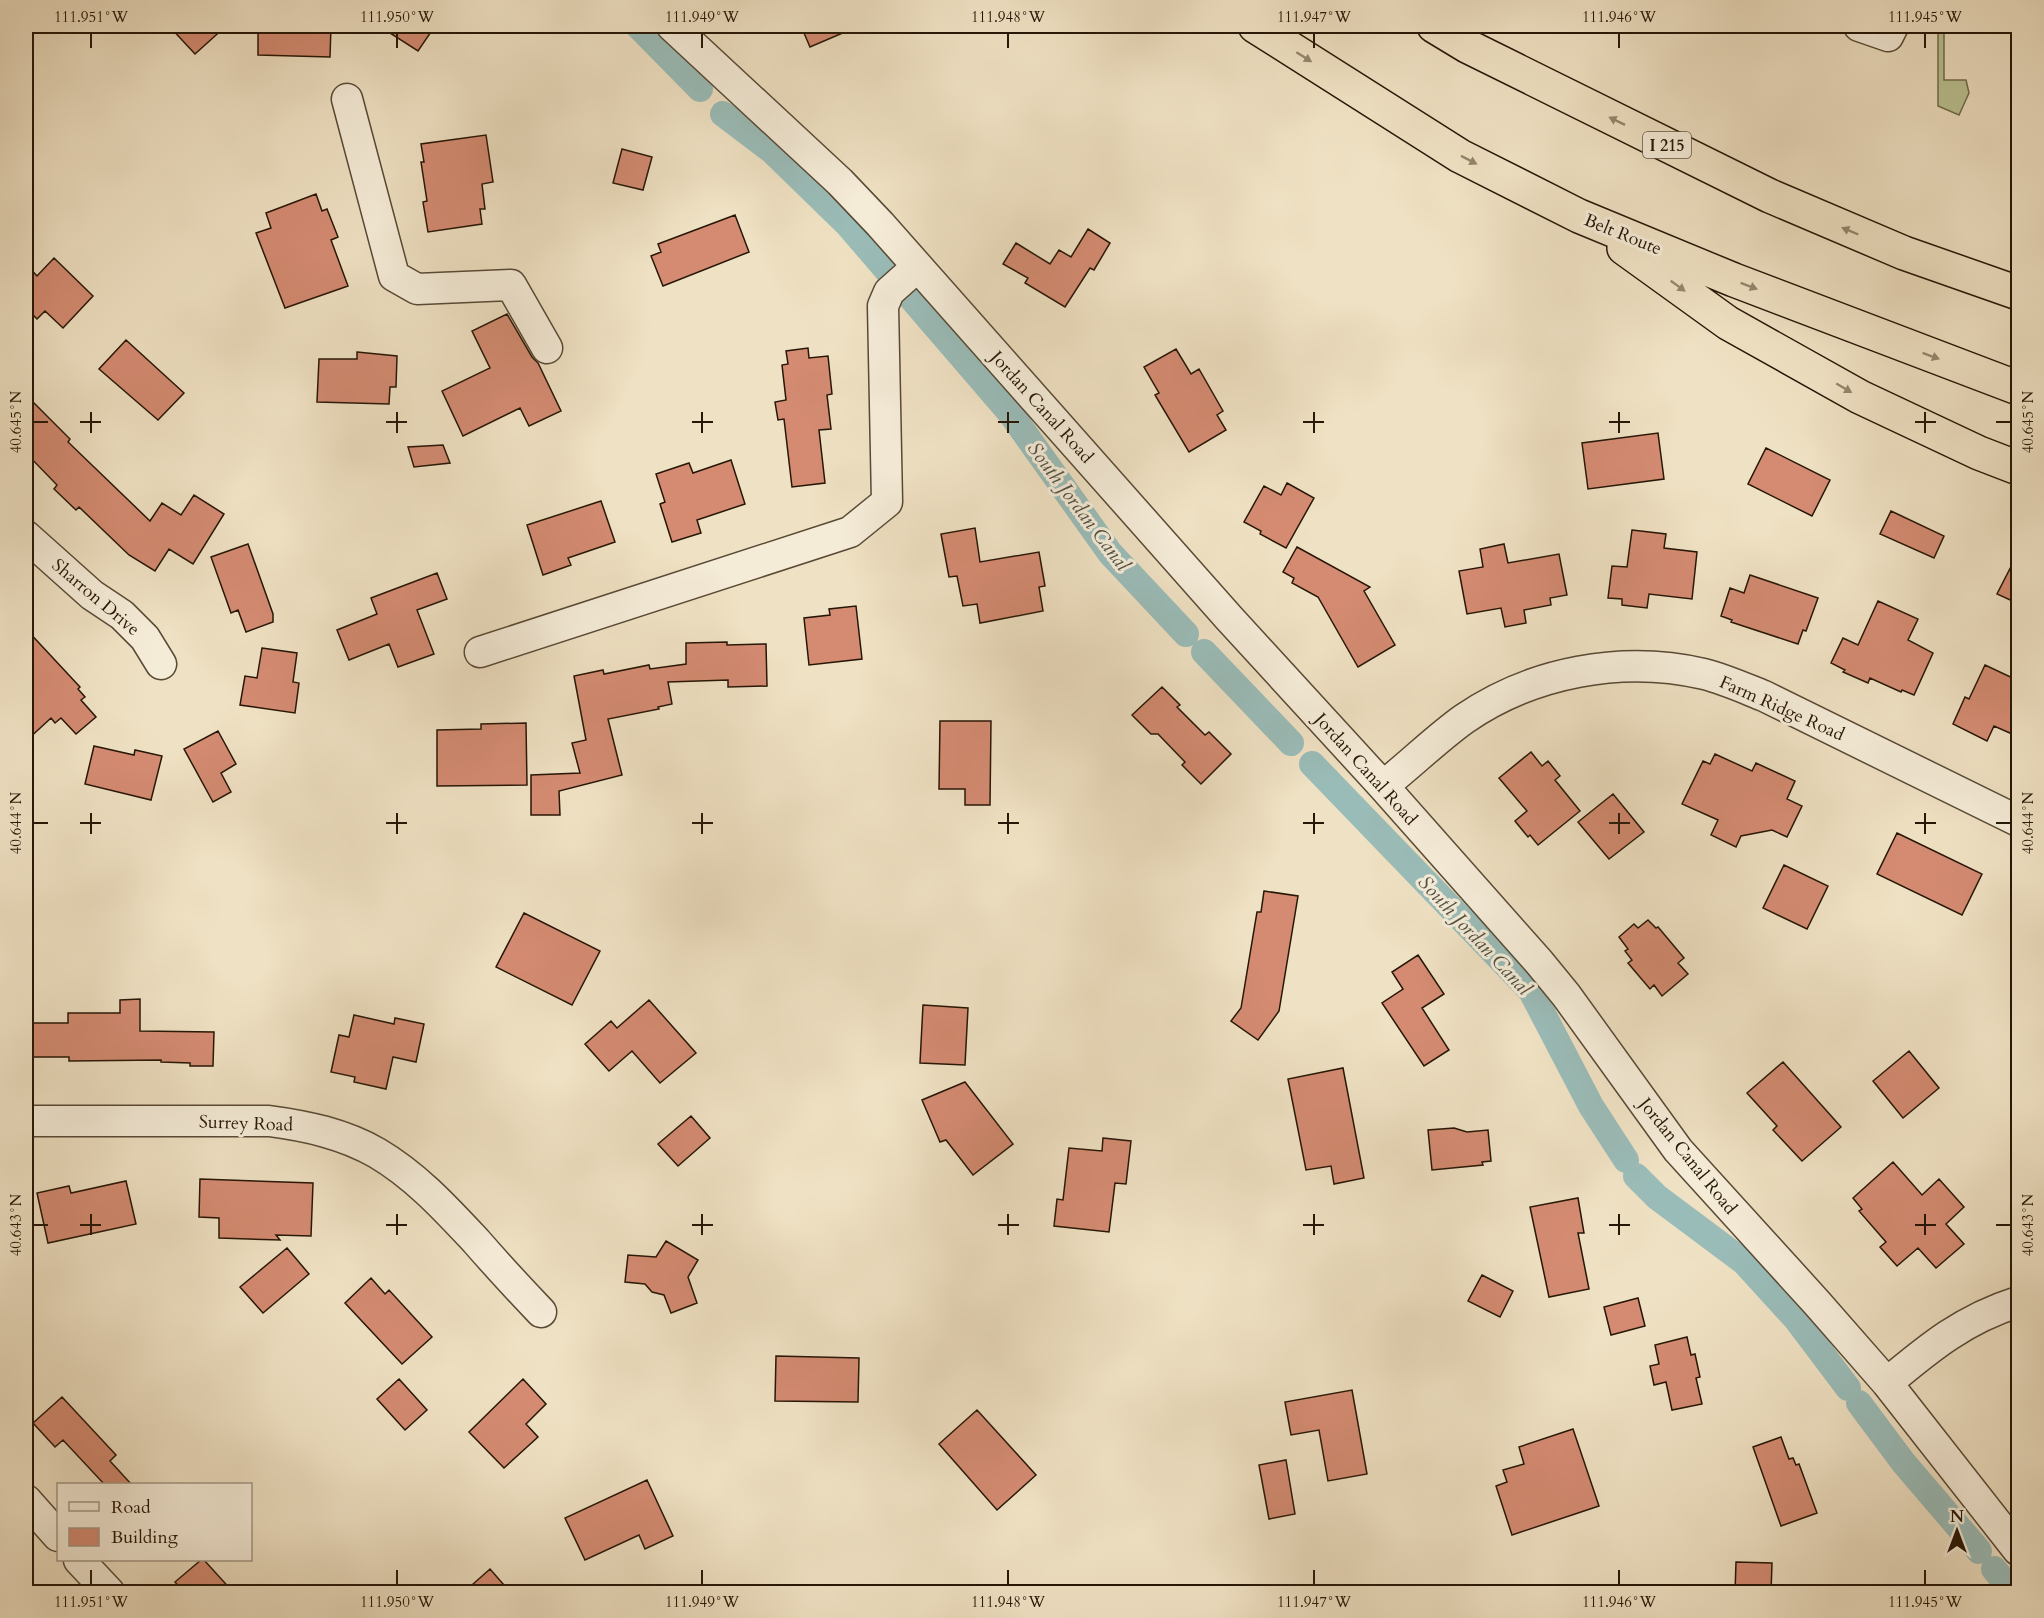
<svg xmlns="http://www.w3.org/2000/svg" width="2044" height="1618" font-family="Cardo,serif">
<rect width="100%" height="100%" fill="#efe1c3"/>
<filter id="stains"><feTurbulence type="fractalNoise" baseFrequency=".00333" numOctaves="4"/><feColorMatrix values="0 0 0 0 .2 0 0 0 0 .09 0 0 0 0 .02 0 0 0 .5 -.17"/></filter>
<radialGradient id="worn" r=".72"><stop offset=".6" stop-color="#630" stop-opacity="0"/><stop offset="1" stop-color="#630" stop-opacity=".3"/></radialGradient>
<path fill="#bbc293" stroke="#706c4c" stroke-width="1.5" d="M 1938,26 L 1944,26 L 1944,80 L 1966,80 L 1969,93 L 1959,115 L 1938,106 Z"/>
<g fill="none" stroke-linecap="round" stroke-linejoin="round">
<path stroke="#9abcb8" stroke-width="26" d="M 638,26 L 700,89
M 723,114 L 772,151 L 848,225 L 891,275
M 906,292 L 1011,414 L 1110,553 L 1186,634
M 1204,652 L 1291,743
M 1312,764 L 1531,991 L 1591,1106 L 1626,1160
M 1636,1176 L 1657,1197 L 1744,1262 L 1796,1319 L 1848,1388
M 1859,1403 L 1903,1462 L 1979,1551
M 1994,1569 L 2013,1592"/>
</g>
<path fill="#d48b72" stroke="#261606" stroke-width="1.5" d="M 169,26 L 226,26 L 195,54 Z
M 258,26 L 331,26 L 330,57 L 258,55 Z
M 379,26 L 435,26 L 418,51 Z
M 801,26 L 859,26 L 810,47 Z
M 486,135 L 493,182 L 482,184 L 485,209 L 480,209 L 482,224 L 428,232 L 423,202 L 427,201 L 421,162 L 424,162 L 421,144 Z
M 622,149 L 652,157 L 643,190 L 613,183 Z
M 316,194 L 322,211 L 327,209 L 338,237 L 331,240 L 348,286 L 285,308 L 256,233 L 271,228 L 266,213 Z
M 735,215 L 749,252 L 663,286 L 651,256 L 661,252 L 658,244 Z
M 1088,229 L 1110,243 L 1094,270 L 1090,268 L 1065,307 L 1025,283 L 1028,278 L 1003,264 L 1016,243 L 1050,264 L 1059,250 L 1071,257 Z
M 54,258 L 93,296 L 63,328 L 45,311 L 37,319 L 26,308 L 26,264 L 37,276 Z
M 507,314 L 532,357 L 538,363 L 561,411 L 529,426 L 520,408 L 463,436 L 442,391 L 490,368 L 472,331 Z
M 126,340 L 184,393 L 158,420 L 99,369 Z
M 808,348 L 809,358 L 828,356 L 832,394 L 827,395 L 831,429 L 819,430 L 825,483 L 792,487 L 784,419 L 778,420 L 775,402 L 786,400 L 782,365 L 788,364 L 786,351 Z
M 1176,349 L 1191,374 L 1199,369 L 1223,411 L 1217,415 L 1226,430 L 1189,452 L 1155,395 L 1159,393 L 1144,367 Z
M 357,352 L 397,356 L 396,387 L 390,387 L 389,404 L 317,402 L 319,359 L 357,359 Z
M 26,395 L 70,439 L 68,442 L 150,521 L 162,503 L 181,515 L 194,495 L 224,514 L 193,564 L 169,549 L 155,571 L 129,555 L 79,507 L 76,510 L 54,489 L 57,485 L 26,453 Z
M 1658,433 L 1664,479 L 1588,489 L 1582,443 Z
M 443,445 L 450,463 L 414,467 L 408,447 Z
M 1766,448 L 1830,480 L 1812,516 L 1748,484 Z
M 731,460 L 745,504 L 697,520 L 701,533 L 672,542 L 660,504 L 665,502 L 656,474 L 689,463 L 693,473 Z
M 1287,483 L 1314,498 L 1286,548 L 1260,534 L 1261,531 L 1244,522 L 1264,486 L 1281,495 Z
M 601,501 L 615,542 L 568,558 L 571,565 L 543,575 L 527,525 Z
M 1891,511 L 1944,536 L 1934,558 L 1880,534 Z
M 975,528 L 980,562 L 1039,552 L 1045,586 L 1039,587 L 1043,611 L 980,623 L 977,604 L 963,606 L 957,576 L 949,577 L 941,534 Z
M 1632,530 L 1666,534 L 1664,548 L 1697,552 L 1692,599 L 1649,594 L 1647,608 L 1622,605 L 1622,599 L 1608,598 L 1612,566 L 1627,567 Z
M 248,544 L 273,614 L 273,622 L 246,632 L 238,610 L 231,613 L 211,557 Z
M 1504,544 L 1508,563 L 1559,554 L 1567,595 L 1550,598 L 1551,605 L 1524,610 L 1526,623 L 1505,627 L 1501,608 L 1467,614 L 1459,571 L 1483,567 L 1480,549 Z
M 1297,547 L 1370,587 L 1364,591 L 1395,645 L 1358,667 L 1318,597 L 1292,583 L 1294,578 L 1283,572 Z
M 2019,551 L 2019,604 L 1997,594 Z
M 437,573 L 447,599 L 417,610 L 434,654 L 398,667 L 389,644 L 349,660 L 337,630 L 377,614 L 371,598 Z
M 1750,575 L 1818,598 L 1806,631 L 1803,630 L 1798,644 L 1731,622 L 1732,620 L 1721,616 L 1730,588 L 1744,593 Z
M 1878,601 L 1918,619 L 1908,640 L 1933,653 L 1914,695 L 1902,690 L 1901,692 L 1870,678 L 1868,683 L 1843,672 L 1845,670 L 1831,663 L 1843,638 L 1858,645 Z
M 856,606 L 862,659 L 809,665 L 804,618 L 830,615 L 829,609 Z
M 26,629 L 80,687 L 78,689 L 85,697 L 81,700 L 96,717 L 76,734 L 61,718 L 55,723 L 51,718 L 26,741 Z
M 727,642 L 727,645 L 766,644 L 767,686 L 728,687 L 728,680 L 668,682 L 672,704 L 658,707 L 659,709 L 608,719 L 622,775 L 559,791 L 560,815 L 531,815 L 531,775 L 580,773 L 572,743 L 586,740 L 574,676 L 603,670 L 604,674 L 649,665 L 650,669 L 686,664 L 686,643 Z
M 262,648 L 297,653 L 293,682 L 299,683 L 295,713 L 240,705 L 245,676 L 257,678 Z
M 1985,665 L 2019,681 L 2019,737 L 1994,726 L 1987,741 L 1953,724 L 1965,697 L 1969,699 Z
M 1162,687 L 1180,705 L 1177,707 L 1205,735 L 1209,732 L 1231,754 L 1201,784 L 1182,765 L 1185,762 L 1158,734 L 1151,734 L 1132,715 Z
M 940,721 L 991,721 L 990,805 L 965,805 L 965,789 L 939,789 Z
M 526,723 L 527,785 L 437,786 L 437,730 L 481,729 L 481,724 Z
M 218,731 L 236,764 L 221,773 L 231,792 L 213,802 L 184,749 Z
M 94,746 L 134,755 L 135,750 L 162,756 L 151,800 L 85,784 Z
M 1531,752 L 1542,766 L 1548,761 L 1560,776 L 1555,780 L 1580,811 L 1538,845 L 1530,835 L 1528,837 L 1515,821 L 1527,811 L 1499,778 Z
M 1715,754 L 1752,771 L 1756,763 L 1795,781 L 1787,799 L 1802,806 L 1787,837 L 1772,830 L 1741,836 L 1736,847 L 1711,835 L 1718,820 L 1682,804 L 1703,761 L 1710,764 Z
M 1613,794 L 1644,832 L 1609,859 L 1578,822 Z
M 1897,833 L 1982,874 L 1962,915 L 1877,874 Z
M 1784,865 L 1828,886 L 1807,929 L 1763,908 Z
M 1264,891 L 1298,896 L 1279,1011 L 1258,1040 L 1231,1021 L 1241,1008 L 1257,912 L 1261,912 Z
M 524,913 L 600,951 L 572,1005 L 496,967 Z
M 1648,920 L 1656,928 L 1658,927 L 1684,958 L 1678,963 L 1688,974 L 1662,996 L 1654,985 L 1650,989 L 1628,963 L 1632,960 L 1625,951 L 1628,949 L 1619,937 L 1634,924 L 1638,928 Z
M 1418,955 L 1444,994 L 1422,1008 L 1449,1050 L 1424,1066 L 1382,1003 L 1403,989 L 1392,972 Z
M 140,999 L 140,1031 L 214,1032 L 213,1066 L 190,1066 L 190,1063 L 161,1062 L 161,1060 L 69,1061 L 69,1057 L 26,1057 L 26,1023 L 68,1023 L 68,1013 L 120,1013 L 120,1000 Z
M 649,1000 L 696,1053 L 660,1083 L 632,1051 L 609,1071 L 585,1044 L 611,1021 L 617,1028 Z
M 923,1005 L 968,1008 L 965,1065 L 920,1063 Z
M 354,1015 L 394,1024 L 395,1018 L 424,1024 L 416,1062 L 393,1057 L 386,1089 L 354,1082 L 355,1077 L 331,1072 L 339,1035 L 349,1037 Z
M 1909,1051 L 1939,1088 L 1903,1118 L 1873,1081 Z
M 1783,1062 L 1841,1127 L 1802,1161 L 1773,1130 L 1777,1126 L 1747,1093 Z
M 1343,1068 L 1364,1178 L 1334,1184 L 1331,1166 L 1306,1170 L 1288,1079 Z
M 965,1082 L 1013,1144 L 973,1175 L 946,1140 L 940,1142 L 922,1100 Z
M 691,1116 L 710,1138 L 678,1166 L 658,1144 Z
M 1454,1128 L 1467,1132 L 1488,1130 L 1491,1161 L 1482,1162 L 1483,1165 L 1432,1170 L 1428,1130 Z
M 1103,1138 L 1131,1141 L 1126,1184 L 1115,1183 L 1109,1232 L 1054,1226 L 1057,1199 L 1063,1200 L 1069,1148 L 1102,1151 Z
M 1893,1162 L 1922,1195 L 1939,1179 L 1964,1207 L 1946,1224 L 1964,1244 L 1936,1268 L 1918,1248 L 1897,1266 L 1880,1247 L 1886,1242 L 1859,1211 L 1862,1209 L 1853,1198 Z
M 200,1179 L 313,1183 L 311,1236 L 276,1235 L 280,1240 L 219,1238 L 219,1218 L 199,1217 Z
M 126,1181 L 136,1224 L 48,1243 L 37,1193 L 69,1186 L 71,1193 Z
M 1578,1198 L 1584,1233 L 1578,1233 L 1589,1289 L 1549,1297 L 1530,1207 Z
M 666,1241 L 698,1260 L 688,1277 L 697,1303 L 671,1313 L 664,1295 L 652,1292 L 645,1284 L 625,1282 L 628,1255 L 656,1257 Z
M 287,1248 L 309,1274 L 263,1313 L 240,1287 Z
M 1482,1275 L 1513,1291 L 1500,1317 L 1468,1301 Z
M 371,1278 L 385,1294 L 389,1290 L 432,1337 L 402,1364 L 345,1303 Z
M 1638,1298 L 1645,1326 L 1611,1335 L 1604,1307 Z
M 1687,1337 L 1691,1355 L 1695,1354 L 1700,1377 L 1696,1378 L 1702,1404 L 1672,1410 L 1666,1382 L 1654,1385 L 1650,1366 L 1659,1364 L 1655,1345 Z
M 776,1356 L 859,1358 L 858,1402 L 775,1401 Z
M 399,1379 L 427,1410 L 405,1430 L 377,1399 Z
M 523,1379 L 546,1404 L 526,1424 L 538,1437 L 504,1468 L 469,1432 Z
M 1352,1390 L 1367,1474 L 1328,1481 L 1319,1430 L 1291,1435 L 1285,1402 Z
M 62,1397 L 116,1455 L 110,1461 L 132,1485 L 105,1485 L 63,1440 L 55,1447 L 33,1423 Z
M 977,1410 L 1036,1475 L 997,1510 L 939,1444 Z
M 1573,1429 L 1599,1506 L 1512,1535 L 1496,1486 L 1507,1482 L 1503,1470 L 1524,1464 L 1519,1447 Z
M 1781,1437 L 1789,1459 L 1793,1458 L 1796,1465 L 1799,1464 L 1817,1513 L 1781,1526 L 1753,1447 Z
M 1286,1460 L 1295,1514 L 1269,1519 L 1259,1465 Z
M 647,1480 L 673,1536 L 645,1549 L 639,1535 L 585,1560 L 565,1518 Z
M 201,1560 L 204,1560 L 234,1593 L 185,1593 L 175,1582 Z
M 1736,1562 L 1772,1563 L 1771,1593 L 1735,1593 Z
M 490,1569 L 511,1593 L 463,1593 Z"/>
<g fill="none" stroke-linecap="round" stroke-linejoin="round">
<g stroke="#584935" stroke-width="33">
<path id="minor" d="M 672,26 L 840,182 L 880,224 L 1229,618 L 1383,786 L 1539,962 L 1566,995 L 1678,1150 L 1817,1303 L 1887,1383 L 2018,1550
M 1859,26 L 1888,36 L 1893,26
M 347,99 L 394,276 L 417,289 L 511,285 L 547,348
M 26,536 L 92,595 L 122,615 L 145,638 L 161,664
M 480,652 L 850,532 L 887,502 L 883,306 L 889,292 L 917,267
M 1383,786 C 1410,765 1436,739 1464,719 C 1532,672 1622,655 1704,674 C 1724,679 1744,688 1764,696 L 2018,821
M 26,1121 L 269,1121 C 307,1126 344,1134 377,1153 C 416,1176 446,1209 476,1241 C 497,1265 519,1289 541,1312
M 1887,1383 C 1930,1347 1964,1319 2018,1302
M 26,1500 L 58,1536
M 79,1560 L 109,1592"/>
</g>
<g stroke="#261606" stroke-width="36">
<path id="highway" d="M 1255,26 L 1460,156 L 1579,216 L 1734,280 L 2018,388
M 1434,26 L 1467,46 L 1770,196 L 1904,253 L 2018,293
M 1624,248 L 1728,323 L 1860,397 L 1979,453 L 2018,468"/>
</g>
<use href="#minor" stroke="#f5ecd8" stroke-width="30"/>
<use href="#highway" stroke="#efe1c3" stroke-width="33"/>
</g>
<defs><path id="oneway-solid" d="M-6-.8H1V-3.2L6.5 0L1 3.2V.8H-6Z" transform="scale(1.5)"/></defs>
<g fill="#95866e">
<use href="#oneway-solid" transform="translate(1304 57) rotate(32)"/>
<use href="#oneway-solid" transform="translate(1617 121) rotate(-154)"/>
<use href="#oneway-solid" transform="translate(1469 160) rotate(27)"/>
<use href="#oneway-solid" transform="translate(1850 231) rotate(-157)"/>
<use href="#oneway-solid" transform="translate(1678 286) rotate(36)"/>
<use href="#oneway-solid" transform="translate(1749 286) rotate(21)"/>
<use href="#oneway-solid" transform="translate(1931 356) rotate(20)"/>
<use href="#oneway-solid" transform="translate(1844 388) rotate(30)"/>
</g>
<path fill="none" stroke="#261606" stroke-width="2" d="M 91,33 L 91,48M 397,33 L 397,48M 702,33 L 702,48M 1008,33 L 1008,48M 1314,33 L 1314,48M 1619,33 L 1619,48M 1925,33 L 1925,48M 91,412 L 91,433M 397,412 L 397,433M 702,412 L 702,433M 1008,412 L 1008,433M 1314,412 L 1314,433M 1619,412 L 1619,433M 1925,412 L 1925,433M 33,422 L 48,422M 80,422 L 101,422M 386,422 L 407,422M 692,422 L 713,422M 998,422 L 1019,422M 1303,422 L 1324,422M 1609,422 L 1630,422M 1915,422 L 1936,422M 1996,422 L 2011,422M 91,813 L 91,834M 397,813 L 397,834M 702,813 L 702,834M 1008,813 L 1008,834M 1314,813 L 1314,834M 1619,813 L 1619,834M 1925,813 L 1925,834M 33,823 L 48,823M 80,823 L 101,823M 386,823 L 407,823M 692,823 L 713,823M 998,823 L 1019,823M 1303,823 L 1324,823M 1609,823 L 1630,823M 1915,823 L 1936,823M 1996,823 L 2011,823M 91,1214 L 91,1235M 397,1214 L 397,1235M 702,1214 L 702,1235M 1008,1214 L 1008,1235M 1314,1214 L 1314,1235M 1619,1214 L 1619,1235M 1925,1214 L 1925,1235M 33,1225 L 48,1225M 80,1225 L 101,1225M 386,1225 L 407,1225M 692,1225 L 713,1225M 998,1225 L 1019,1225M 1303,1225 L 1324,1225M 1609,1225 L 1630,1225M 1915,1225 L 1936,1225M 1996,1225 L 2011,1225M 91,1570 L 91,1585M 397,1570 L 397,1585M 702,1570 L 702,1585M 1008,1570 L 1008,1585M 1314,1570 L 1314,1585M 1619,1570 L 1619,1585M 1925,1570 L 1925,1585"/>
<g text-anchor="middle" stroke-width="6" stroke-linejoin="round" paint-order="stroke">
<rect fill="#f5ecd8" stroke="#645645" stroke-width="1.5" x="1643" y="132" width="48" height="26" rx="4.5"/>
<g font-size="16" font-weight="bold" fill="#261606">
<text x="1667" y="151">I 215</text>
</g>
<g font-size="18" fill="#261606" stroke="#f5ecd8">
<text transform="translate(1623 234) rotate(22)" y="6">Belt Route</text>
<text transform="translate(1042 407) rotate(48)" y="6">Jordan Canal Road</text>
<text transform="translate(96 597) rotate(40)" y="6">Sharron Drive</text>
<text transform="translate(1782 708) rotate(24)" y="6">Farm Ridge Road</text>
<text transform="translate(1366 769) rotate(48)" y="6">Jordan Canal Road</text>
<text transform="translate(246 1123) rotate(2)" y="6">Surrey Road</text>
<text transform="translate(1688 1156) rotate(51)" y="6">Jordan Canal Road</text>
</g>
<g font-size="20" font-style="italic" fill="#4f5044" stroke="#f5ecd8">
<text transform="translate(1079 506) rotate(53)" y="7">South Jordan Canal</text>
<text transform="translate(1475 935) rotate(47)" y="7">South Jordan Canal</text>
</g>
</g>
<rect width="2044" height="1618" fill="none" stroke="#efe1c3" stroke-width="66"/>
<rect x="57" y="1483" width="195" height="78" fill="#f5ecd8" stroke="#a29684" stroke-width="1.5"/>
<rect x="69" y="1502" width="30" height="9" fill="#f5ecd8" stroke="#a29684" stroke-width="1.5"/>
<text x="111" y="1513" font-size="18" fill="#261606">Road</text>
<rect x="69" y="1528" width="30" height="18" fill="#d48b72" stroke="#a29684" stroke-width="1.5"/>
<text x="111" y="1543" font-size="18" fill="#261606">Building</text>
<g transform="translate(1957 1531)" stroke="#f5ecd8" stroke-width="4.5" paint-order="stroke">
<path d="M0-4.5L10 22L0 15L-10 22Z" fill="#261606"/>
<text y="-9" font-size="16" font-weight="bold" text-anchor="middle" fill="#261606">N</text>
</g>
<rect x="33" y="33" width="1978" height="1552" fill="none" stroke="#261606" stroke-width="2"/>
<g font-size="15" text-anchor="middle" fill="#261606">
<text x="91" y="22">111.951°W</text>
<text x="397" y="22">111.950°W</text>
<text x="702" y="22">111.949°W</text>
<text x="1008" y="22">111.948°W</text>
<text x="1314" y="22">111.947°W</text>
<text x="1619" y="22">111.946°W</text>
<text x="1925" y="22">111.945°W</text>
<text transform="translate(16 422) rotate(-90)" y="5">40.645°N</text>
<text transform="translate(2028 422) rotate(-90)" y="5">40.645°N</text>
<text transform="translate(16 823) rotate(-90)" y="5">40.644°N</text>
<text transform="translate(2028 823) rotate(-90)" y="5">40.644°N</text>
<text transform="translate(16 1225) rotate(-90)" y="5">40.643°N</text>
<text transform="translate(2028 1225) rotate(-90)" y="5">40.643°N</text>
<text x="91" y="1607">111.951°W</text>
<text x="397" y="1607">111.950°W</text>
<text x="702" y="1607">111.949°W</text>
<text x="1008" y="1607">111.948°W</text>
<text x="1314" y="1607">111.947°W</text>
<text x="1619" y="1607">111.946°W</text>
<text x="1925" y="1607">111.945°W</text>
</g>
<rect width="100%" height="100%" filter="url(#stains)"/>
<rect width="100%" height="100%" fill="url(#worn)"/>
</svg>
